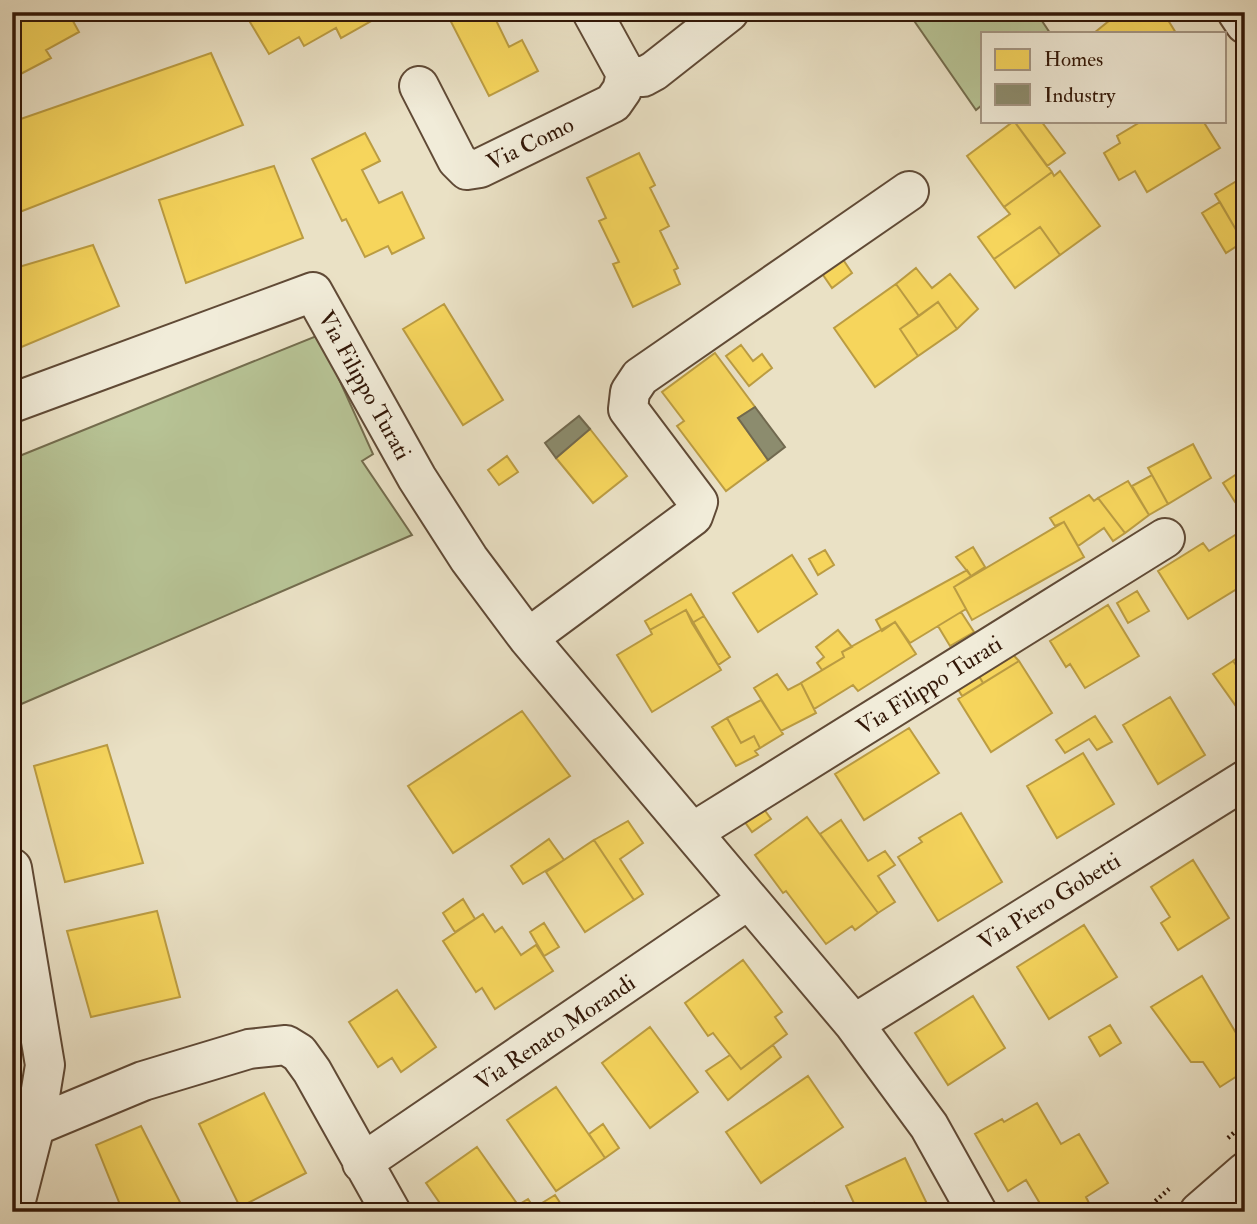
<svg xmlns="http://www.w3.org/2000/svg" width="1257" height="1224" font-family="'IM FELL Double Pica',serif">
<rect width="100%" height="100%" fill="#eae1c5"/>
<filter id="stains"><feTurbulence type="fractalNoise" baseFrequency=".00286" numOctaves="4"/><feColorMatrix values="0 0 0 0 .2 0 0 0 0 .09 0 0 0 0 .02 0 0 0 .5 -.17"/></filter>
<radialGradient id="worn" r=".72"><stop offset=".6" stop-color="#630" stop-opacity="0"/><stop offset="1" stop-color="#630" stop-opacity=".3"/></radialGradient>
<path fill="#b7c395" stroke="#746d4e" stroke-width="2" d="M 908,12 L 1036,12 L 1050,33 L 982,33 L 982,105 L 976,110 Z
M 319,335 L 373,454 L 362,461 L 412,535 L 19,705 L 12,671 L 12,459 Z"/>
<path fill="#f6d55c" stroke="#bb9c42" stroke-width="2" d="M 18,12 L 68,12 L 79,32 L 46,50 L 51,58 L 13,78 L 12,16 Z
M 255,12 L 378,12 L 380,16 L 341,38 L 336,28 L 304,46 L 299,37 L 269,54 L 247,17 Z
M 446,12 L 492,12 L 509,47 L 522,40 L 538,71 L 489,96 Z
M 1120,12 L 1163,12 L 1176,33 L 1094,33 Z
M 211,53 L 243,125 L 12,215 L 12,122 Z
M 1014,121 L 1041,121 L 1065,153 L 1047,166 Z
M 1014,121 L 1052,172 L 1004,207 L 967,156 Z
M 1142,121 L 1203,121 L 1220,148 L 1147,192 L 1135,171 L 1119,180 L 1104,153 L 1120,143 L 1117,136 Z
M 365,133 L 380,161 L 362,170 L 379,203 L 402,192 L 424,238 L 392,254 L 388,246 L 365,257 L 346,219 L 342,221 L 312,159 Z
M 639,153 L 655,185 L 650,188 L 669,226 L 660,231 L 678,268 L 674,270 L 680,284 L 633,307 L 613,264 L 619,262 L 599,221 L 606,218 L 587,178 Z
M 274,166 L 303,238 L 186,283 L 159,200 Z
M 1060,171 L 1100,226 L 1060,255 L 1040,227 L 994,259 L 978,237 L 1010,214 L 1004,207 L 1052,172 L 1054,176 Z
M 1245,176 L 1245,245 L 1215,194 Z
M 1220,202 L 1243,242 L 1226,253 L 1202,213 Z
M 1040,227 L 1060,255 L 1015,288 L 994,259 Z
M 93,245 L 119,306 L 12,351 L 12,269 Z
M 842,258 L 852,273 L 832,288 L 821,272 Z
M 916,268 L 932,288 L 950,274 L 978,309 L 957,329 L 938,302 L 919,316 L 896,284 Z
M 896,284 L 919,316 L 900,329 L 918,356 L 875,387 L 834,328 Z
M 938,302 L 957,329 L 918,356 L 900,329 Z
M 444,304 L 503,400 L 463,425 L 403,329 Z
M 741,345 L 753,361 L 762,354 L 772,368 L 749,386 L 726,356 Z
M 715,353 L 755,407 L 738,418 L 768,460 L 726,491 L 677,426 L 684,421 L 662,392 Z
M 590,429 L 627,476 L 593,503 L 556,458 Z
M 1193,444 L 1211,478 L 1168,504 L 1148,468 Z
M 507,456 L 518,472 L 499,485 L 488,470 Z
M 1243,470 L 1245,496 L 1235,502 L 1223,483 Z
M 1152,475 L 1168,504 L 1149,515 L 1132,486 Z
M 1128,481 L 1149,515 L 1125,533 L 1098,498 Z
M 1089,495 L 1094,501 L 1098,498 L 1125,533 L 1113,541 L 1104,528 L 1078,546 L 1064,522 L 1055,526 L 1050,518 Z
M 1064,522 L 1084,557 L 972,620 L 954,587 Z
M 1245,529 L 1245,597 L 1242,598 L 1237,589 L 1188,619 L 1158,571 L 1203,543 L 1209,551 Z
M 973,547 L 985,567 L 971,576 L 956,557 Z
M 825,550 L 834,565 L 818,575 L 809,559 Z
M 792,555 L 817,594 L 758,632 L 733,593 Z
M 967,570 L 971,576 L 954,587 L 966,609 L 910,643 L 895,622 L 882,631 L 876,620 Z
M 1137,591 L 1149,611 L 1128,623 L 1117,603 Z
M 691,594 L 704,616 L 692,623 L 686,610 L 650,630 L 645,621 Z
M 1108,605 L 1139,656 L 1085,688 L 1070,664 L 1066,667 L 1050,641 Z
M 686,610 L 721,670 L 652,712 L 617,655 L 652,634 L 650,630 Z
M 961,612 L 974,632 L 950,646 L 938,626 Z
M 704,616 L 730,657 L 718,665 L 692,623 Z
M 895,622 L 916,654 L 858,691 L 853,685 L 814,709 L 801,683 L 844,657 L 842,652 Z
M 838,630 L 852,647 L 842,652 L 844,657 L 822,670 L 817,663 L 824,657 L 816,647 Z
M 1007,648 L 1019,661 L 983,683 L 975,669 Z
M 1245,652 L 1245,677 L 1233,661 Z
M 1019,661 L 1052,713 L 991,752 L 958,699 Z
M 1233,661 L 1245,677 L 1245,704 L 1238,709 L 1213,674 Z
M 975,669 L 983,683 L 962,696 L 954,682 Z
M 777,674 L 788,690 L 801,683 L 816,713 L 781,731 L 754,688 Z
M 1170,697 L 1205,755 L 1158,784 L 1123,725 Z
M 761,700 L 783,734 L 760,748 L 754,736 L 741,743 L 727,718 Z
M 522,711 L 570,776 L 453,853 L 408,786 Z
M 1095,716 L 1112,742 L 1097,750 L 1089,739 L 1065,753 L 1056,740 Z
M 727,718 L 741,743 L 754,736 L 760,748 L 755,751 L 758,755 L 736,766 L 712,727 Z
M 909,728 L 939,773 L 864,820 L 835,774 Z
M 107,745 L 143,863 L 65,882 L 34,766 Z
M 1083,753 L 1114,804 L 1057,838 L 1027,786 Z
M 761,805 L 771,819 L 752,832 L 742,818 Z
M 961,813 L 1002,882 L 938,921 L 898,857 L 922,842 L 919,838 Z
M 807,817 L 878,913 L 855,930 L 852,926 L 826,944 L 786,891 L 783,893 L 755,855 Z
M 841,820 L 868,861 L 885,851 L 895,865 L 878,876 L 895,902 L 878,913 L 820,834 Z
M 628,821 L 643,843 L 620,859 L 643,894 L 634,900 L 594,840 Z
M 549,839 L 564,860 L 523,884 L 511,866 Z
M 594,840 L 634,900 L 585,932 L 546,872 Z
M 1193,860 L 1229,918 L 1178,950 L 1161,923 L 1170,917 L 1151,887 Z
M 463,899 L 475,919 L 455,932 L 443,913 Z
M 157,911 L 180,997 L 91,1017 L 67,931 Z
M 483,914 L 495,932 L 502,927 L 521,955 L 536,945 L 553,971 L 495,1009 L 482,988 L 476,992 L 443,941 Z
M 544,923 L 559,947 L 544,956 L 530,932 Z
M 1084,925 L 1117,977 L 1049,1019 L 1017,967 Z
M 743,960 L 782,1012 L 775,1017 L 787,1034 L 741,1069 L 713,1033 L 708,1036 L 685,1003 Z
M 1202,976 L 1245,1048 L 1245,1071 L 1220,1087 L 1203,1062 L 1191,1062 L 1151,1007 Z
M 397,990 L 436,1047 L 401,1072 L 392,1058 L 378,1067 L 349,1022 Z
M 973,996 L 1005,1048 L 948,1085 L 915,1033 Z
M 1110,1025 L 1121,1043 L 1100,1056 L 1089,1037 Z
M 650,1027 L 698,1092 L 650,1128 L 602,1063 Z
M 773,1045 L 781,1057 L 728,1100 L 706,1071 L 730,1055 L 741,1069 Z
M 808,1076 L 843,1127 L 761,1183 L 726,1132 Z
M 556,1087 L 605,1158 L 556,1191 L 507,1120 Z
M 264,1093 L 306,1173 L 240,1207 L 199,1124 Z
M 1037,1103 L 1061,1144 L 1079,1134 L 1108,1183 L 1086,1197 L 1090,1205 L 1078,1212 L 1045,1212 L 1026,1180 L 1008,1191 L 975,1134 L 1002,1119 L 1004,1122 Z
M 603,1124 L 619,1148 L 605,1158 L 589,1134 Z
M 141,1126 L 185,1212 L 123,1212 L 96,1145 Z
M 477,1147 L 518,1205 L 509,1212 L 446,1212 L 426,1183 Z
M 905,1158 L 930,1210 L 858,1212 L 846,1186 Z
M 555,1195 L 566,1212 L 548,1212 L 542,1203 Z
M 528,1199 L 537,1212 L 509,1212 L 518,1205 Z
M 814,1203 L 820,1212 L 803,1212 Z"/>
<path fill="#8c8c6e" stroke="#71694f" stroke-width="2" d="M 755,407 L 785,447 L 768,460 L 738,418 Z
M 579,416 L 590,429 L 556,458 L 545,443 Z"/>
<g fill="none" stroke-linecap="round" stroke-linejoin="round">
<path stroke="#6f7b70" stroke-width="10" d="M 12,1047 L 17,1076"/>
<g stroke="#604a36" stroke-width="42">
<path id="minor" d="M 592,12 L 626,74 L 643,77 L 654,71 L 729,12
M 1237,12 L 1245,24
M 419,86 L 457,160 L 467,170 L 480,168 L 613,103 L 622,90 L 626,74
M 12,403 L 313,292 L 417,478 L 469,559 L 528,638 L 854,1024 L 929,1126 L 977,1212
M 528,638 L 693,516 L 698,502 L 628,409 L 630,392 L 640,377 L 909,191
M 693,832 L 1165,538
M 12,868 L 45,1065 L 35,1126 L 13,1212
M 854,1024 L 1245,780
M 35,1126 L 143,1081 L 249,1049 L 286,1045 L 299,1053 L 312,1071 L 391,1212
M 362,1163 L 748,900
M 1199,1212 L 1245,1172"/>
</g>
<path stroke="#321707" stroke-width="4.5" stroke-dasharray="2 3.5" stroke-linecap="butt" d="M 1228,1138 L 1245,1123
M 1143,1212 L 1169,1189"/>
<use href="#minor" stroke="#f1ecd9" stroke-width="38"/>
</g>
<g text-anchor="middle" stroke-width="7" stroke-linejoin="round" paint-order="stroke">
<g font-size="23" fill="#321707" stroke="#f1ecd9">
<text transform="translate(530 143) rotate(-26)" y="8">Via Como</text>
<text transform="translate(365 385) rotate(61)" y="8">Via Filippo Turati</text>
<text transform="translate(929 685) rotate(-32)" y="8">Via Filippo Turati</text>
<text transform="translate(1049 901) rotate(-32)" y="8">Via Piero Gobetti</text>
<text transform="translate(555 1032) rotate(-34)" y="8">Via Renato Morandi</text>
</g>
</g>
<rect width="1257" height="1224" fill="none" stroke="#eae1c5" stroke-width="42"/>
<rect x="14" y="14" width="1229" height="1196" fill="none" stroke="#321707" stroke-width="3.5"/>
<rect x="21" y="21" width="1215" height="1182" fill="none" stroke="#321707" stroke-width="2"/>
<rect x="981" y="32" width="245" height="91" fill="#f1ecd9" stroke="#a59785" stroke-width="2"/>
<rect x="995" y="49" width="35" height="21" fill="#f6d55c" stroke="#a59785" stroke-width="2"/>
<text x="1044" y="66" font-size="21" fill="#321707">Homes</text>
<rect x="995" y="84" width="35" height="21" fill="#8c8c6e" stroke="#a59785" stroke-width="2"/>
<text x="1044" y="102" font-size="21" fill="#321707">Industry</text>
<rect width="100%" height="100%" filter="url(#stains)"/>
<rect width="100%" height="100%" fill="url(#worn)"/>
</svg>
